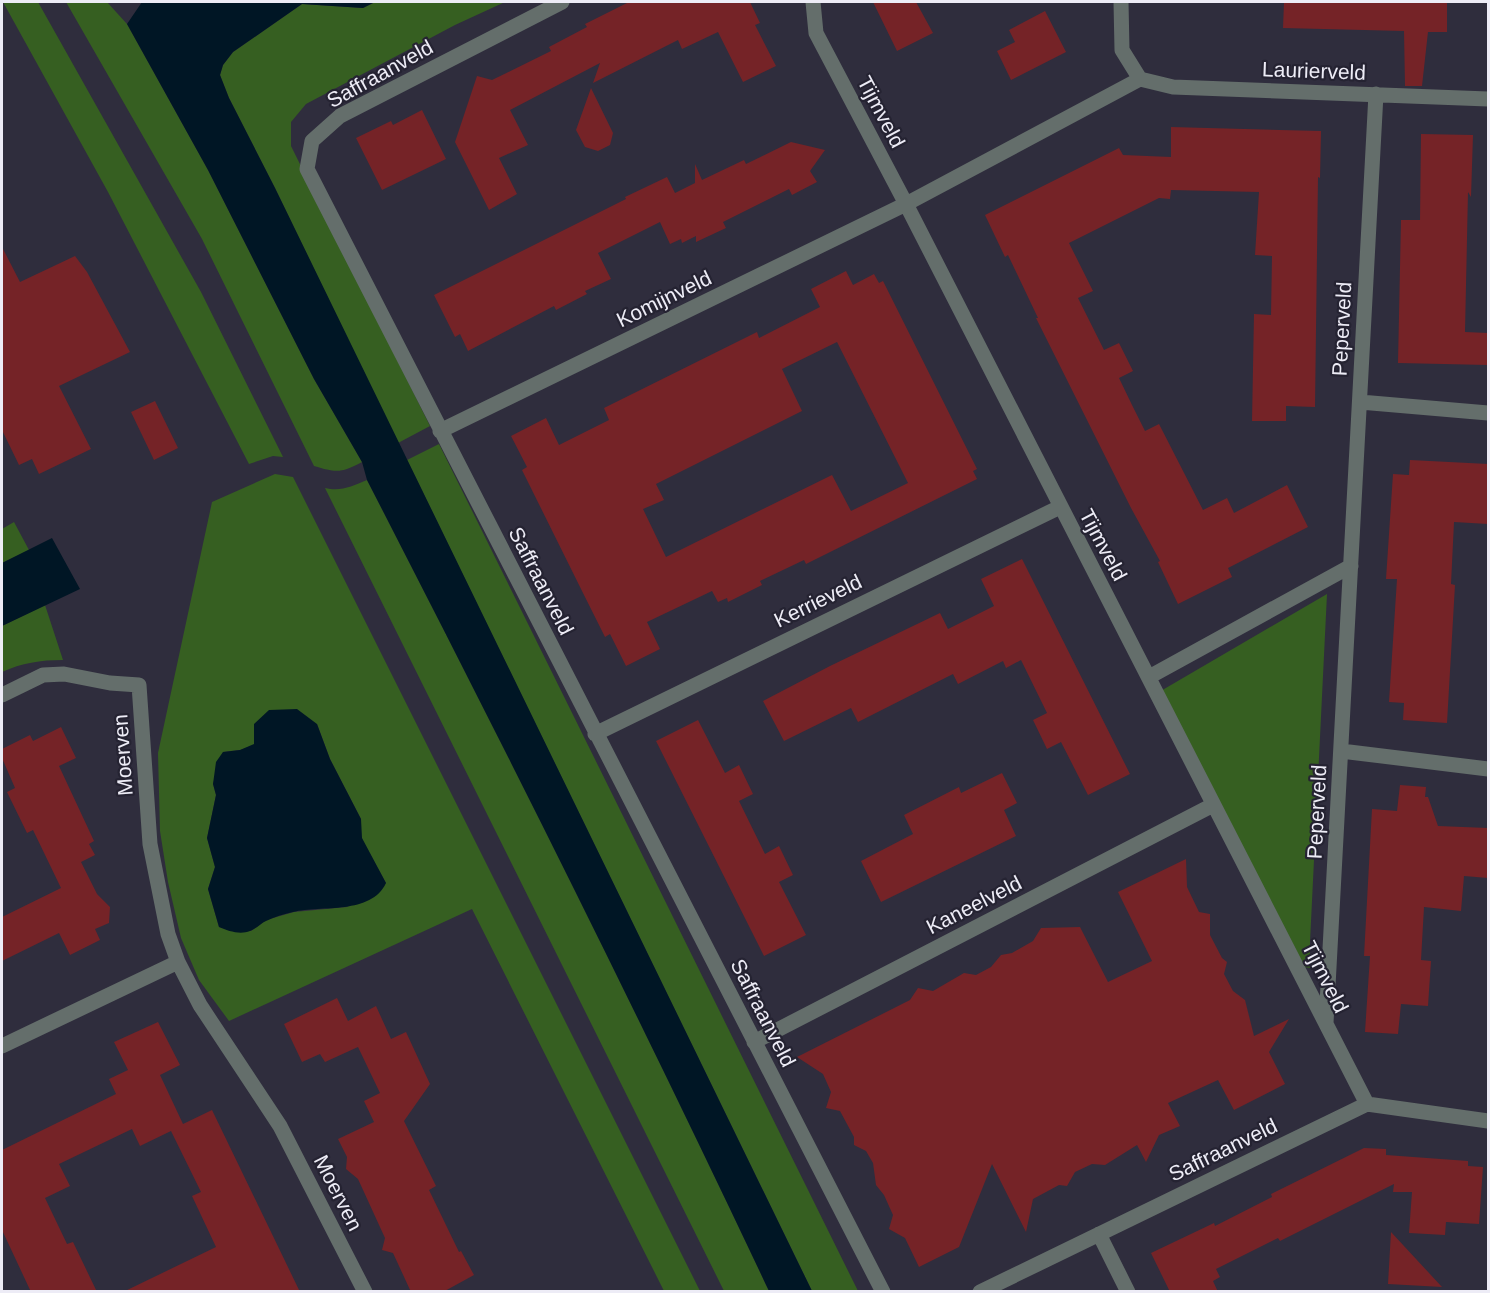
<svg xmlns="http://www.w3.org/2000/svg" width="1490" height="1293" font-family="Arial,sans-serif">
<rect width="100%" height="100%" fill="#2f2d3d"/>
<path fill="#365f21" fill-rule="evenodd" d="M 3,2 L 38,2 L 201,292 L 283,457 L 273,456 L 249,464 L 108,192 Z
M 66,2 L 107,2 L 127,24 L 208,170 L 314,379 L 362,462 C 341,473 337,473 314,466 L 202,239 Z
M 375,2 L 505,2 L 455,25 L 306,104 L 291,122 L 291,146 L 430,426 L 398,443 L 275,188 L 229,98 L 220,75 L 223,65 L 233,52 L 302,4 L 363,8 Z
M 439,444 L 858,1291 L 812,1291 L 407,460 Z
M 275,474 L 293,477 L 700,1291 L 664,1291 L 472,909 L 229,1021 L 199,980 L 181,938 L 168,882 L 160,831 L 158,753 L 212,502 ZM 317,724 L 330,759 L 361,819 L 361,838 L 386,883 L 347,907 L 294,912 L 266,920 L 251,931 L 219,927 L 208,889 L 215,867 L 207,838 L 216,795 L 213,784 L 223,752 L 240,750 Z
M 367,480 C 505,748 640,1018 769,1291 L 724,1291 L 325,488 C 341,492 352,486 367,480 Z
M 14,522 L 29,550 L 2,563 L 2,529 Z
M 1327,594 L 1310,942 L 1310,968 L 1298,966 L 1159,692 Z
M 45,605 L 63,660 C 40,660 22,663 2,672 L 2,626 Z"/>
<path fill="#001625" d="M 142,2 L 375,2 L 363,8 L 302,4 L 233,52 L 223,65 L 220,75 L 229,98 L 275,188 L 812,1291 L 769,1291 C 640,1018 505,748 367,480 L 362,462 L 314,379 L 208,170 L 127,24 Z
M 52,538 L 80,589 L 2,626 L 2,563 Z
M 297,709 L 317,724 L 330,759 L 361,819 L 362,838 L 386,883 C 371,915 322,905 293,912 C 284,914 274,917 266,921 C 261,923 256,929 250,931 C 240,935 228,931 219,927 L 208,889 L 215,867 L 207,838 L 216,795 L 213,784 L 216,762 L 223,752 L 240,750 L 254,744 L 254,724 L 269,710 Z"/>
<path fill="#752327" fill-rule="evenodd" d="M 629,2 L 750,2 L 760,23 L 755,25 L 776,66 L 743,82 L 718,32 L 682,49 L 678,40 L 593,83 L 600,63 L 510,110 L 528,145 L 499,158 L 517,194 L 489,210 L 455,142 L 477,76 L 492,80 L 551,51 L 549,47 L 587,27 L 585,24 Z
M 873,2 L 916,2 L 933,33 L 897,51 Z
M 1284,2 L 1447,2 L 1447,32 L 1428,32 L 1422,86 L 1405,86 L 1404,31 L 1283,28 Z
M 1045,11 L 1066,52 L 1011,80 L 997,51 L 1015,42 L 1009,30 Z
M 591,88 L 613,133 L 610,145 L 598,151 L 585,147 L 576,130 Z
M 422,110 L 446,159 L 382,190 L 356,138 L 391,121 L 393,125 Z
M 1171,127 L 1321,131 L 1320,178 L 1318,177 L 1315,407 L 1286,406 L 1286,421 L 1252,421 L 1254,314 L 1271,315 L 1272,256 L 1255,255 L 1259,192 L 1171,190 L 1170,199 L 1159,198 L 1069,243 L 1093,291 L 1078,298 L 1104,350 L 1119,343 L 1133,371 L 1119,378 L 1132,405 L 1145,431 L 1159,424 L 1203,510 L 1227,498 L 1234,513 L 1287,485 L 1308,527 L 1228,568 L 1232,577 L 1178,604 L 1158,562 L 1160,561 L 1131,508 L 1036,318 L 1038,318 L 1008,255 L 1005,257 L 985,215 L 1119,148 L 1123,155 L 1171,157 Z
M 1421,134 L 1473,135 L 1471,197 L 1468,192 L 1465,332 L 1488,333 L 1488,365 L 1398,363 L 1401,220 L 1420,220 Z
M 791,142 L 825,150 L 810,171 L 817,182 L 792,195 L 789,189 L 723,222 L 726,228 L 696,242 L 696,236 L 682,243 L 681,239 L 670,244 L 660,222 L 598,253 L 611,279 L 585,291 L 587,294 L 556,310 L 554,306 L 468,351 L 460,334 L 455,337 L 434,295 L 626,199 L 625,197 L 667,177 L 675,193 L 695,183 L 695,164 L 702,180 L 744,160 L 746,164 Z
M 2,247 L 20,282 L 75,256 L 87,272 L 130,352 L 59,386 L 91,449 L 39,474 L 32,459 L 19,465 L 2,430 Z
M 846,271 L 853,285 L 874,274 L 879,283 L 883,281 L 977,469 L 973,471 L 977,479 L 806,564 L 804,560 L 760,581 L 762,585 L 728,602 L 727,598 L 718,602 L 712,591 L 647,622 L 660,649 L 626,666 L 610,634 L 605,637 L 582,591 L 522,470 L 527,467 L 511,436 L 546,418 L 559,445 L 609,420 L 604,408 L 757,332 L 759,338 L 820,307 L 811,289 ZM 837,342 L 908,483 L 851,511 L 832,475 L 666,557 L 643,509 L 664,500 L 656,484 L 802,411 L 782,369 Z
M 155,401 L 178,448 L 154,460 L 131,412 Z
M 1410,460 L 1488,464 L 1488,524 L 1454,522 L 1451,584 L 1455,585 L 1447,723 L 1403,720 L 1404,703 L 1389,702 L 1397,579 L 1386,579 L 1393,474 L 1409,475 Z
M 1022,559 L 1130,774 L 1088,795 L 1061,742 L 1047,749 L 1033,720 L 1047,713 L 1021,660 L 1006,668 L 1003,661 L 958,684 L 953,674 L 858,722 L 851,708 L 784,741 L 763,701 L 830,666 L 940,613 L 948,629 L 994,606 L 981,579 Z
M 698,720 L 725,773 L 739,765 L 753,794 L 739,801 L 765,854 L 779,846 L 793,875 L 779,882 L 806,935 L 764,956 L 656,741 Z
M 61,727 L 76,758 L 59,766 L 94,841 L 89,844 L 95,855 L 81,862 L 97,894 L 110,907 L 109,923 L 95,929 L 100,940 L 70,955 L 59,933 L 2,961 L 2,917 L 61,888 L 33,830 L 27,833 L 7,792 L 15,788 L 2,758 L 2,749 L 30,735 L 33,741 Z
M 1002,773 L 1017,803 L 1004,810 L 1016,836 L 881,902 L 861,861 L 913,834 L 904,815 L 959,787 L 961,793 Z
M 1400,785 L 1426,787 L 1425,797 L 1428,797 L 1438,826 L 1488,828 L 1488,878 L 1464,876 L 1461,911 L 1424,907 L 1421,960 L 1431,961 L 1428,1006 L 1401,1004 L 1398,1034 L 1365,1032 L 1370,956 L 1364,956 L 1372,809 L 1397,811 Z
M 1186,859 L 1187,887 L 1199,912 L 1210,914 L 1210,935 L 1222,958 L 1227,962 L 1224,974 L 1233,991 L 1245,1000 L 1254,1036 L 1289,1019 L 1269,1052 L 1285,1084 L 1234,1110 L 1218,1080 L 1168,1103 L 1180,1126 L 1159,1135 L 1146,1162 L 1137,1145 L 1105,1165 L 1092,1164 L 1075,1172 L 1067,1186 L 1059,1185 L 1033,1199 L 1026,1232 L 992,1164 L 959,1247 L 919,1267 L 905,1238 L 889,1229 L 893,1215 L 884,1195 L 876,1185 L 873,1163 L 866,1151 L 854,1145 L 854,1137 L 840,1111 L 826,1108 L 831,1092 L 823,1074 L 797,1057 L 910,1000 L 918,988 L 933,991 L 964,973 L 976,975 L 991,967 L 1001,955 L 1012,953 L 1033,941 L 1041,928 L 1080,927 L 1108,982 L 1152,961 L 1118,892 Z
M 337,998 L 348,1021 L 376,1006 L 391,1039 L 406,1032 L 430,1084 L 404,1121 L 436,1186 L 429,1190 L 459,1252 L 461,1251 L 474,1275 L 443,1292 L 411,1292 L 393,1253 L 382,1250 L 385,1238 L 358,1179 L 346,1169 L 347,1157 L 338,1139 L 374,1122 L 364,1101 L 380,1093 L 358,1047 L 325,1062 L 320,1054 L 302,1062 L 284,1024 Z
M 158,1022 L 180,1065 L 160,1075 L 183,1124 L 212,1110 L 300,1292 L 123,1292 L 216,1247 L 192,1196 L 201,1192 L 171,1131 L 140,1146 L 132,1129 L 59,1164 L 70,1186 L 45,1198 L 67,1244 L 73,1242 L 97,1292 L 31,1292 L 2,1230 L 2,1150 L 116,1094 L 109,1079 L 128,1070 L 114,1042 Z
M 1364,1148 L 1386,1149 L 1386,1155 L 1468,1161 L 1468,1166 L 1483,1167 L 1479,1224 L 1446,1222 L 1445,1235 L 1409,1233 L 1412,1192 L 1393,1192 L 1394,1184 L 1280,1241 L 1278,1238 L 1216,1269 L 1220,1277 L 1213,1281 L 1218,1292 L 1170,1292 L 1151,1253 L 1214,1223 L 1215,1226 L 1272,1197 L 1271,1194 Z
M 1391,1232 L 1442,1287 L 1388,1284 Z"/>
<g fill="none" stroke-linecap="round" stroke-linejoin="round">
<path stroke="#646e6b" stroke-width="15" d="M 562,2 L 340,116 L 312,141 L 307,169 L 883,1292
M 813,2 L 816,33 L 906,204 L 1367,1104
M 1121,2 L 1122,50 L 1140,79 L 1173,87 L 1488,99
M 1360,402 L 1488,413
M 440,431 L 906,204 L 1140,79
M 1149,677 L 1351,566
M 2,695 L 43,675 L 64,674 L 110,683 L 139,685 L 150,844 L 168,934 L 178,962 L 200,1005 L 280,1126 L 365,1292
M 595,734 L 1060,507
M 1341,751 L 1488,769
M 1326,1023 L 1376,94
M 754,1042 L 1213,805
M 2,1046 L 178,962
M 1367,1104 L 1488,1121
M 1099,1234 L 1128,1292
M 980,1292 L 1367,1104"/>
</g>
<g text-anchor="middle" stroke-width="4.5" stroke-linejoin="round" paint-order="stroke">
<g font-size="21" fill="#edecf6" stroke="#252332">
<text transform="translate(1314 71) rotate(2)" y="7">Laurierveld</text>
<text transform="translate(380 74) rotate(-29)" y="7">Saffraanveld</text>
<text transform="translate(881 112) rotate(62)" y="7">Tijmveld</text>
<text transform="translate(664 299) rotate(-26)" y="7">Komijnveld</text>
<text transform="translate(1342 329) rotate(-87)" y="7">Peperveld</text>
<text transform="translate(1103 545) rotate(62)" y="7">Tijmveld</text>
<text transform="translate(541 581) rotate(63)" y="7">Saffraanveld</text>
<text transform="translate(818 601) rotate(-26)" y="7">Kerrieveld</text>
<text transform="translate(123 755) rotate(-94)" y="7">Moerven</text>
<text transform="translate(1317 812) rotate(-87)" y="7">Peperveld</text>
<text transform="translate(974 905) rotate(-27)" y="7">Kaneelveld</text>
<text transform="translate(1325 977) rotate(63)" y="7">Tijmveld</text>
<text transform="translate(763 1013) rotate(63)" y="7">Saffraanveld</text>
<text transform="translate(1223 1150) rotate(-26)" y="7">Saffraanveld</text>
<text transform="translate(338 1193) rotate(63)" y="7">Moerven</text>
</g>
</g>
<rect width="1490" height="1293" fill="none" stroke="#edecf6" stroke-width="6"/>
</svg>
